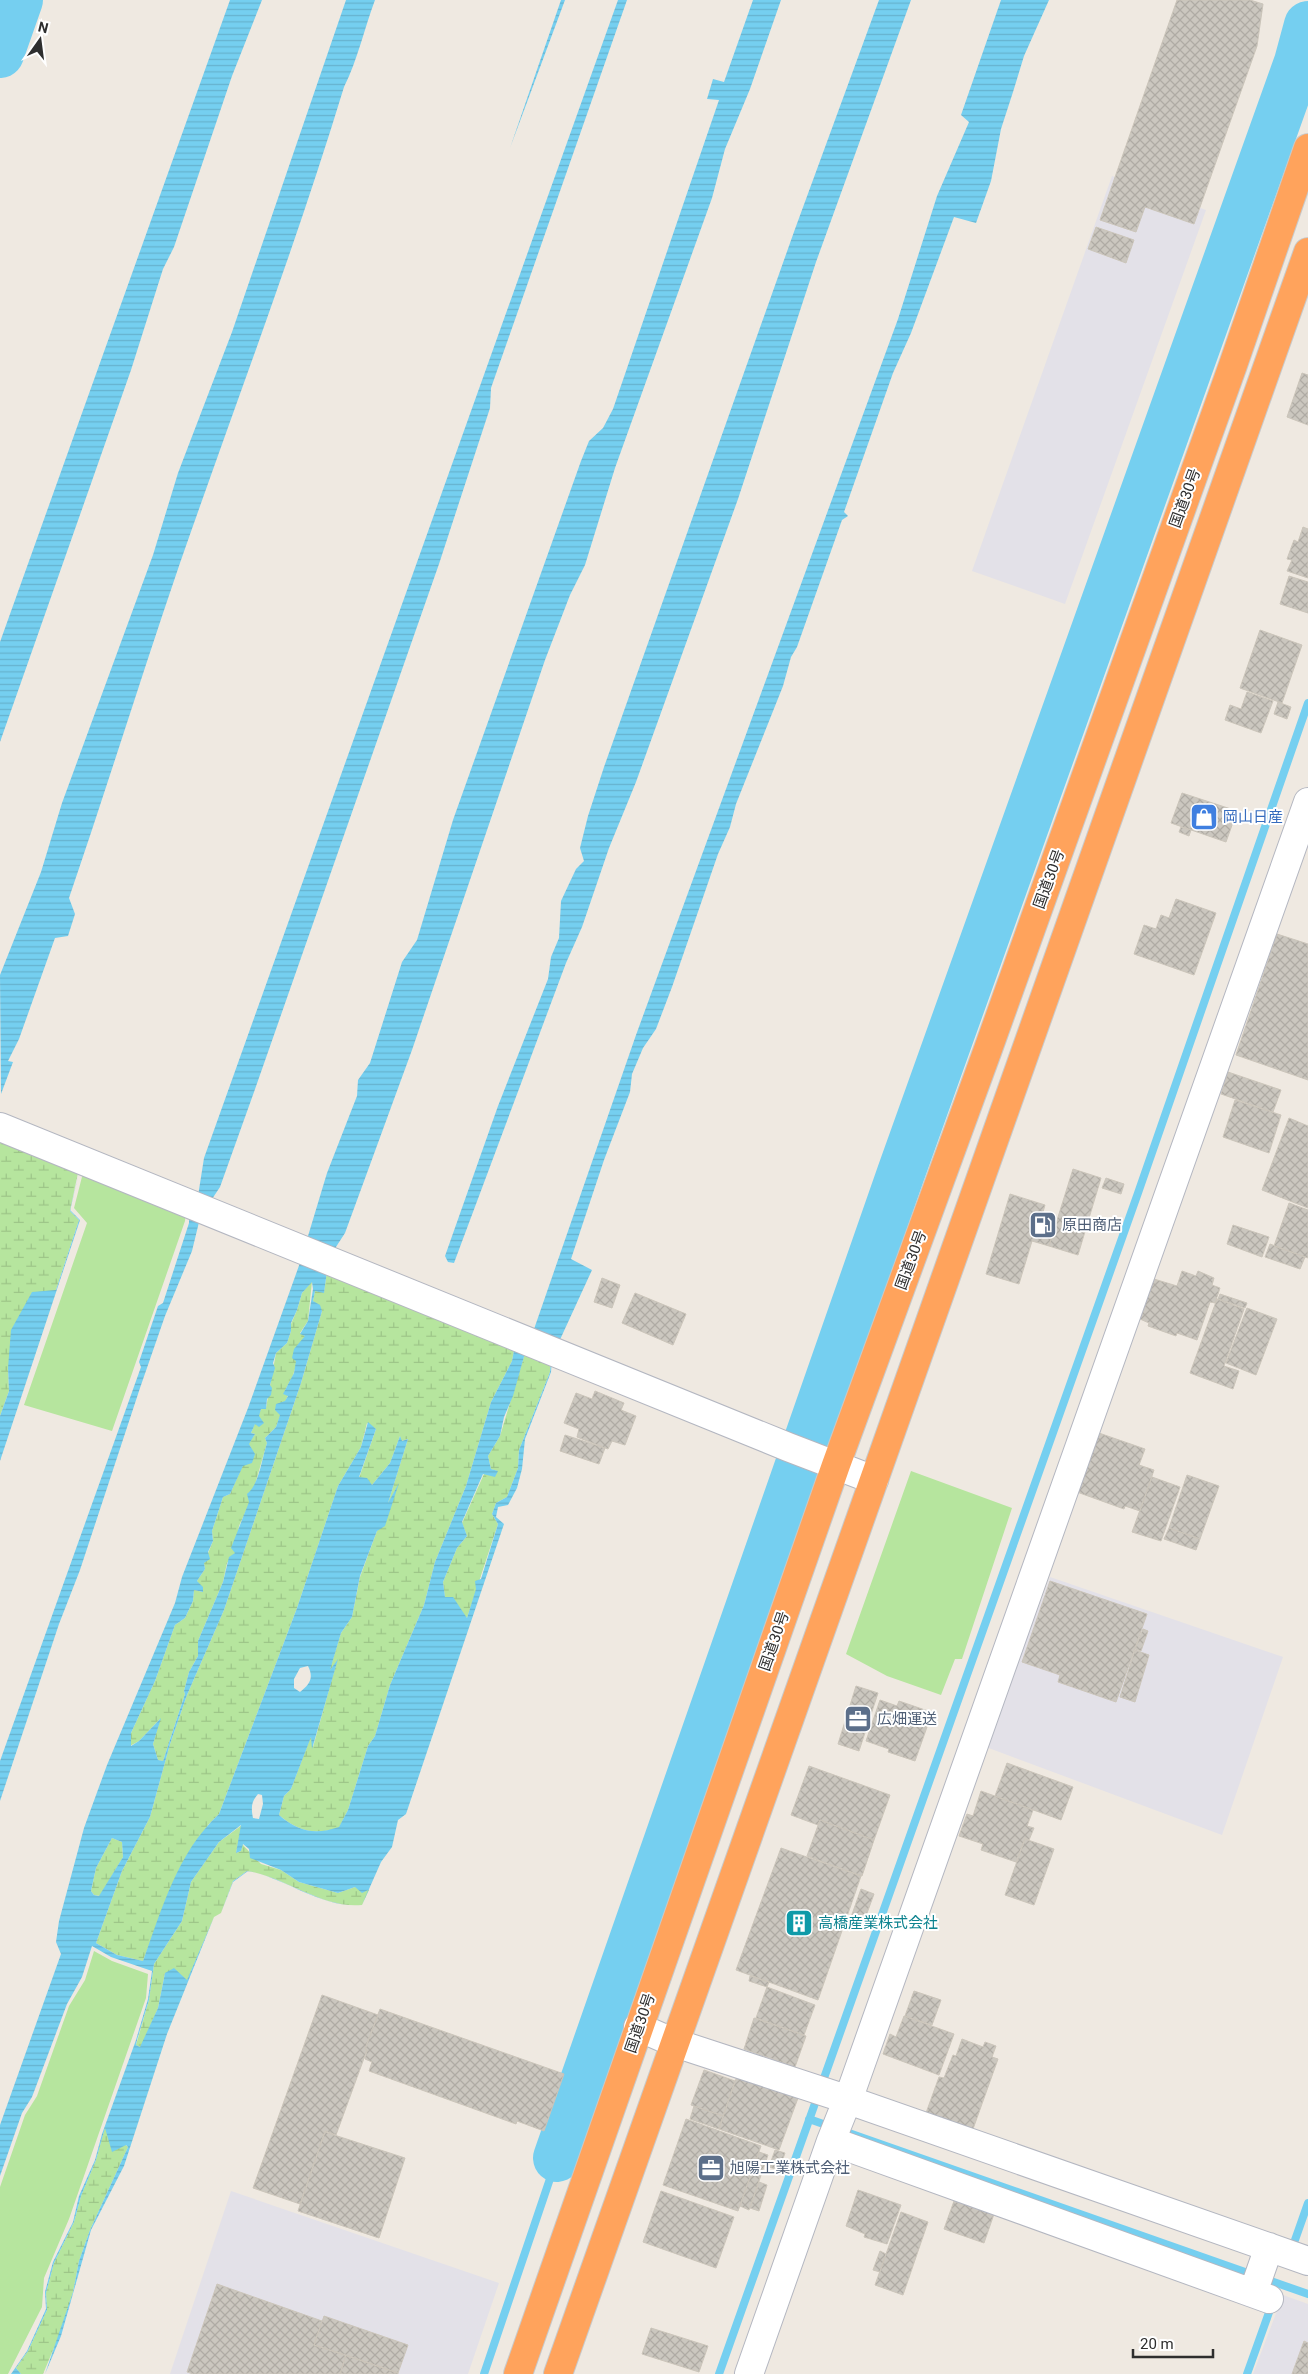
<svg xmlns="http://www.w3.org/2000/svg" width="1308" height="2374" font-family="Roboto,'Noto Sans JP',sans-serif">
<defs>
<pattern id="wetland-marsh" width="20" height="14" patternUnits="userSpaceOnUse" patternTransform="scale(1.25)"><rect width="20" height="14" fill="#b6e59e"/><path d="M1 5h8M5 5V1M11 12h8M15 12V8" fill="none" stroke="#9dc588"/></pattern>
<pattern id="water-rules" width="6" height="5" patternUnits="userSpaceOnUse" patternTransform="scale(1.25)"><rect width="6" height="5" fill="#75cff0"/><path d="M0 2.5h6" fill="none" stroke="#66b2ce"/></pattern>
<pattern id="building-cross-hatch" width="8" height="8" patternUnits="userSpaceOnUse" patternTransform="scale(1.25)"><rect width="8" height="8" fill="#cbc7bf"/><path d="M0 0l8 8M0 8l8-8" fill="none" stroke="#afaba4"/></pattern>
</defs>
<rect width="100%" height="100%" fill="#efe9e1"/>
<path fill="#e3e1e8" d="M 1112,176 L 1206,210 L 1065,604 L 972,571 Z
M 1050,1577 L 1283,1657 L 1222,1835 L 986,1747 Z
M 231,2191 L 499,2283 L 468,2374 L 170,2374 Z
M 1283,2295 L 1308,2304 L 1308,2374 L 1253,2374 Z"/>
<path fill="#b6e59e" d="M 84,1169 L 186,1211 L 185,1221 L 112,1431 L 24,1405 L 87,1223 L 74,1208 Z
M 911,1471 L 1012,1508 L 962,1659 L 955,1659 L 941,1695 L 887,1676 L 846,1654 Z
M 94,1951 L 112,1961 L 148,1974 L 146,1998 L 69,2219 L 44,2278 L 42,2307 L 8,2374 L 0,2374 L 0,2187 L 25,2115 L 37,2096 L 69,2006 L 85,1980 Z"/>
<path fill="url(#wetland-marsh)" d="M 0,1135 L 79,1168 L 70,1211 L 79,1220 L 56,1290 L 8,1368 L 9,1391 L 0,1416 Z
M 327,1271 L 515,1345 L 512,1361 L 491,1402 L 466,1486 L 435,1562 L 424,1605 L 390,1685 L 375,1736 L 368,1746 L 348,1810 L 339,1828 C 315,1835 299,1832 279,1815 L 284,1796 L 291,1789 L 311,1736 L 313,1747 L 337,1661 L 329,1672 L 341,1633 L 352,1617 L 360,1577 L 377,1531 L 397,1487 L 387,1506 L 408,1439 L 401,1441 L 400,1436 L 390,1463 L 372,1485 L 359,1478 L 376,1429 L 367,1423 L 361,1447 L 338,1486 L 297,1608 L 219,1814 L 208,1825 L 152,1937 L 143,1961 L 117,1955 L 96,1943 L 122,1871 L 150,1817 L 170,1744 L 187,1695 L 224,1610 L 301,1383 L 322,1311 L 313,1301 L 315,1290 L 324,1292 Z
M 312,1281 L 308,1321 L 300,1333 L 305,1336 C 301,1348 298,1360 294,1372 C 292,1380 286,1386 284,1394 L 288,1395 L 276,1427 L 265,1438 L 267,1443 L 250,1502 L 239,1526 L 235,1553 L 227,1563 L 223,1582 L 198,1641 L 198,1656 L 189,1672 L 184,1691 L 185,1694 L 163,1761 L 158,1760 L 153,1744 L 160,1719 L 139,1741 L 130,1746 L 131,1733 L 155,1681 L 175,1625 L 185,1618 L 193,1601 L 194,1590 L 203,1592 L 197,1581 L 205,1569 L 204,1563 L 213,1541 L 212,1531 L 223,1497 L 230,1494 L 251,1447 L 248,1444 L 255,1434 L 251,1433 L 261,1409 L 266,1408 L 276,1353 L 287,1343 L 291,1331 L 291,1324 L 297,1310 L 302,1293 Z
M 525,1353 L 551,1360 L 550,1372 L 519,1450 L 518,1468 L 507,1497 L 496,1503 L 492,1514 L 498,1524 L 467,1618 L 445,1598 L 443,1582 L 457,1548 L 467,1536 L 462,1523 L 484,1474 L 497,1471 L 491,1469 L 488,1456 L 500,1436 Z
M 242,1825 L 236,1853 L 241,1851 L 242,1844 L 261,1864 L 281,1870 L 299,1882 L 338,1893 L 355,1887 L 369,1890 L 362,1905 C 322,1909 286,1877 247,1871 L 233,1881 L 221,1913 L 214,1917 L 187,1981 L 165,1973 L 158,2008 L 141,2048 L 136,2045 L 149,2000 L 154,1964 L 182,1921 L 191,1882 L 219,1842 Z
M 112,1838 L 122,1842 L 123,1857 L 100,1896 L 94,1895 L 91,1891 L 96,1868 Z
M 105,2127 L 128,2147 L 90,2230 L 79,2261 L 73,2292 L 59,2336 L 43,2374 L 21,2374 L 16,2368 L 28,2351 L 47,2310 L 46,2293 L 54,2263 L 74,2222 L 81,2196 L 96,2160 Z"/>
<path fill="url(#water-rules)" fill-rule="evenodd" d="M 230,0 L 262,0 L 232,76 L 174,247 L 163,269 L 131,370 L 0,742 L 0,642 Z
M 346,0 L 375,0 C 364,29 358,59 344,87 C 295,248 235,405 180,563 C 142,674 107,787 69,898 L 75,914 L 68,936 L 55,938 L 19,1039 L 8,1061 L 13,1062 L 1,1094 L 0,975 L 41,872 L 62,803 L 153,555 L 178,473 L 232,332 Z
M 561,0 L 565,0 L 510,148 Z
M 618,0 L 627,0 L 491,388 L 490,408 L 439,564 L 254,1092 L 220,1187 L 210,1202 L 198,1196 L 204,1158 Z
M 753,0 L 781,0 L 750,89 L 725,149 L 712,198 L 615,468 L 585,565 L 570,595 L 545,660 L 412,1050 L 345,1233 L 334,1250 L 316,1244 L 308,1236 L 327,1173 L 357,1096 L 358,1080 L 370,1063 L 402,962 L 417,940 L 453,820 L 581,461 L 589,441 L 603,428 L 613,409 L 719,100 L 707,99 L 713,79 L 724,82 Z
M 879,0 L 911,0 L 816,262 L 738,499 L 636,782 L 609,848 L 582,927 L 566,963 L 454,1263 L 448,1262 L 445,1256 L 498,1106 L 548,979 L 551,957 L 559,938 L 561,901 L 576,869 L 584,861 L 580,848 L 588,816 L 604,767 L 795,229 Z
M 1001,0 L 1049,0 L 1024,56 L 1013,92 L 1001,129 L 991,181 L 976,223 L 954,217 L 911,333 L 893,373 L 844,512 L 848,516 L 842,520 L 797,647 L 791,657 L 783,686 L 736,804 L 730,827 L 718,854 L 672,987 L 656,1029 L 643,1048 L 632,1074 L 630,1092 L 604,1160 L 571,1259 L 592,1270 L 558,1344 L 533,1332 L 636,1035 L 898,319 L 937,196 L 969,122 L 961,115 Z
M 80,1168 L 70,1210 L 80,1220 L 0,1461 L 0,1416 L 9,1391 L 8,1368 L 11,1330 L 32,1292 L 56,1290 L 79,1220 L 70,1211 Z
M 189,1215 L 200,1218 L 192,1251 L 165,1316 L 140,1388 L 80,1570 L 59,1624 L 0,1801 L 0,1761 L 141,1367 L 139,1362 L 158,1306 L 163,1303 L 189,1223 Z
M 301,1260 L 515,1344 C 527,1352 541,1350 552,1360 L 551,1372 L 525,1439 L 522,1469 L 517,1488 L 508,1505 L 498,1507 L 496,1517 L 504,1524 L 406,1814 L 398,1820 L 392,1847 L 381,1862 L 362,1905 C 322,1909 286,1878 248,1871 L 233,1882 L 221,1913 L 214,1917 L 167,2034 L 124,2166 L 91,2230 L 61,2336 L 45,2374 L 73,2292 L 79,2261 L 90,2230 L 128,2147 L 126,2145 L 112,2152 L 105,2128 L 96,2160 L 81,2196 L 74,2222 L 54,2263 L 46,2293 L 47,2310 L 28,2351 L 16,2368 L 21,2374 L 11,2374 L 27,2351 L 46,2309 L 45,2292 L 53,2262 L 73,2222 L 79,2196 L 95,2160 L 102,2134 L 136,2040 L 148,1999 L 152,1971 L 111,1957 L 92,1946 L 82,1977 L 67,2004 L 32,2097 L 22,2113 L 0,2176 L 0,2125 L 61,1954 L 56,1942 L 59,1921 L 84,1828 L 107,1765 L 175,1603 L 182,1577 L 248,1408 ZM 327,1271 L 515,1345 L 512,1361 L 491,1402 L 466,1486 L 435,1562 L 424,1605 L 390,1685 L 375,1736 L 368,1746 L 348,1810 L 339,1827 C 315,1835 299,1832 279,1815 L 284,1796 L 291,1789 L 311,1737 L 312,1749 L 338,1659 L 330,1670 L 341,1633 L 352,1617 L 360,1576 L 377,1531 L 385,1526 L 399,1483 L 388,1503 L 408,1439 L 402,1441 L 400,1436 L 390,1463 L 372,1485 L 367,1478 L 359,1477 L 376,1429 L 368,1422 L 361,1447 L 338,1486 L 297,1608 L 219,1814 C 177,1853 162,1909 143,1961 L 117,1955 L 96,1943 L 122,1871 L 150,1817 L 170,1744 L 187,1695 L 224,1610 L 301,1383 L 322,1311 L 320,1305 L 313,1301 L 315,1291 L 324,1293 ZM 312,1282 L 313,1289 L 308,1321 L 300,1334 L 305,1336 L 294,1349 L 292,1358 L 296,1361 L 294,1373 L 283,1394 L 288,1396 L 285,1401 L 276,1404 L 275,1410 L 280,1415 L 276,1427 L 265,1438 L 267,1443 C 262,1458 259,1485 247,1494 L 249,1502 L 231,1548 L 235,1553 L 229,1557 L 223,1582 L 198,1641 L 198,1656 L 189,1672 L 184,1691 L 185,1694 L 163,1761 L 158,1760 L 153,1744 L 161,1718 L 139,1741 L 131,1746 L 131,1733 L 155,1681 L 175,1625 L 185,1618 L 193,1601 L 194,1590 L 203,1592 L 203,1587 L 197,1581 L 205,1569 L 204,1563 L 210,1559 L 208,1552 L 213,1541 L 212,1531 L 223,1497 L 230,1494 L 243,1466 L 252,1463 L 255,1454 L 249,1444 L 255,1434 L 251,1433 L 255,1424 L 259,1427 L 264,1423 L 259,1416 L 261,1409 L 266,1409 L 267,1399 L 271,1395 L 272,1388 L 270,1385 L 275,1368 L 273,1363 L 276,1353 L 287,1343 L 291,1331 L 291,1323 L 297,1310 L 302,1293 ZM 525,1353 L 544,1354 L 551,1360 L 550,1372 L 519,1450 L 518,1468 L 507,1497 L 496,1503 L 492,1514 L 498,1524 L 481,1579 L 475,1581 L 476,1589 L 467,1618 L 453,1597 L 445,1597 L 443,1582 L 457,1548 L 467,1536 L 462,1522 L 483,1474 L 495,1477 L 498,1471 L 491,1469 L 488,1456 L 500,1436 L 504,1417 L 513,1396 ZM 308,1666 C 314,1678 310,1684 300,1692 L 294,1688 L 294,1679 L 300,1668 ZM 258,1794 L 262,1795 L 263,1804 L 259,1819 L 253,1818 C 251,1808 251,1802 258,1794 ZM 241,1825 L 236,1853 L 241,1851 L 243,1844 L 249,1849 L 250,1858 L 281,1870 L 299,1882 L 338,1893 L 355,1887 L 362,1893 L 368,1890 L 362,1905 C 322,1909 286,1877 247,1871 L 233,1881 L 221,1913 L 214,1917 L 187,1980 L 174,1968 L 165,1973 L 158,2008 L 140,2047 L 136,2045 L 137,2040 L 149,2000 L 154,1964 L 182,1921 L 191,1882 L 219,1842 ZM 112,1838 L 122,1842 L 123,1857 L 99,1896 L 94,1895 L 91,1891 L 96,1868 Z"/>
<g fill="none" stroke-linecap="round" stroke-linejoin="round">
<path stroke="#75cff0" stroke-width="8" d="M 809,2119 L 1308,2294
M 1295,2240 L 1308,2203
M 484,2374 L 557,2158
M 719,2374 L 1138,1193 L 1308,703
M 1247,2374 L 1272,2304"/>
<path stroke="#75cff0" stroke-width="48" d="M 0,54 L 19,0
M 557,2158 L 901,1173 L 1298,62 L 1308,25"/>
</g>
<path fill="url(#building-cross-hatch)" stroke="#cbc5ba" d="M 1177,0 L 1250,0 L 1263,4 L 1257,46 L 1194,224 L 1145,207 L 1136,232 L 1100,220 Z
M 1096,227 L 1134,240 L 1126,263 L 1088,249 Z
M 1302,373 L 1308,375 L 1308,425 L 1287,417 Z
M 1303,527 L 1308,529 L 1308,578 L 1287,571 L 1292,560 L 1287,559 L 1294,540 L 1298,542 Z
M 1289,576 L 1308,582 L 1308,613 L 1280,604 Z
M 1260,630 L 1302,645 L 1282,703 L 1240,688 Z
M 1247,692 L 1273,701 L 1261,733 L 1225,720 L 1230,705 L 1241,709 Z
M 1278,702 L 1291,707 L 1287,719 L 1274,714 Z
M 1182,793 L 1237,811 L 1226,842 L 1171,823 Z
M 1181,827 L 1191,830 L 1189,836 L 1179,832 Z
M 1176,899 L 1216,913 L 1194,975 L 1134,954 L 1144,925 L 1156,929 L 1161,915 L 1169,918 Z
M 1277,934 L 1308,944 L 1308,1080 L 1236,1055 Z
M 1228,1072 L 1281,1090 L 1273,1112 L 1221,1094 Z
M 1235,1100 L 1281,1115 L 1269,1153 L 1223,1137 Z
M 1289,1118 L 1308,1126 L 1308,1208 L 1262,1190 Z
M 1073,1169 L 1101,1178 L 1078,1255 L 1049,1246 Z
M 1106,1178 L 1124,1184 L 1121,1194 L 1102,1188 Z
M 1010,1194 L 1045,1205 L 1041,1219 L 1056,1224 L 1049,1246 L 1032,1241 L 1019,1284 L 986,1274 Z
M 1289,1203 L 1308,1210 L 1308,1258 L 1274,1246 Z
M 1233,1225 L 1269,1237 L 1262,1257 L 1227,1244 Z
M 1270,1244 L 1305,1257 L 1300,1269 L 1265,1257 Z
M 1182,1271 L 1196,1276 L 1198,1271 L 1214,1278 L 1212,1285 L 1220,1288 L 1215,1303 L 1210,1302 L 1197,1340 L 1177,1333 L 1176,1336 L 1148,1326 L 1149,1323 L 1140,1319 L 1154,1279 L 1177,1286 Z
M 602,1278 L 620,1285 L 612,1308 L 594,1302 Z
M 635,1293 L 686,1314 L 673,1345 L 622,1323 Z
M 1220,1294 L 1247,1303 L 1245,1308 L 1218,1299 Z
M 1217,1299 L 1244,1309 L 1224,1366 L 1239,1371 L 1233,1389 L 1190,1373 Z
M 1247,1308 L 1277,1319 L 1256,1375 L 1226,1363 Z
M 595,1391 L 624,1403 L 621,1410 L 636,1416 L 625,1445 L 612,1441 L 608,1449 L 577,1437 L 579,1429 L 564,1423 L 576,1393 L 592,1399 Z
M 1096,1432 L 1145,1449 L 1139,1465 L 1154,1470 L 1140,1511 L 1125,1506 L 1124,1509 L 1077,1492 Z
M 565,1435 L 605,1448 L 599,1464 L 560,1451 Z
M 1187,1475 L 1219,1486 L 1200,1539 L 1169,1528 Z
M 1152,1477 L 1180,1487 L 1161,1541 L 1132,1532 Z
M 1169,1528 L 1200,1539 L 1196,1550 L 1164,1539 Z
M 1050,1581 L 1147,1614 L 1116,1702 L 1058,1682 L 1060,1675 L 1022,1662 Z
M 1143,1629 L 1148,1631 L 1141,1651 L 1135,1649 Z
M 1135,1650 L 1149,1655 L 1135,1702 L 1120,1697 Z
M 856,1686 L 878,1693 L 859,1751 L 838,1744 Z
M 880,1700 L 897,1706 L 899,1701 L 928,1711 L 923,1726 L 927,1727 L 915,1761 L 888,1752 L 889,1749 L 866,1741 Z
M 1007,1763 L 1073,1787 L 1061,1820 L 995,1796 Z
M 809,1766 L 890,1795 L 874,1840 L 820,1820 L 818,1825 L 791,1815 Z
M 981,1791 L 1033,1810 L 1027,1826 L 1034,1828 L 1029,1840 L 1025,1838 L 1016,1862 L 981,1850 L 983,1844 L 959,1836 L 967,1814 L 973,1816 Z
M 820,1820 L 874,1840 L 862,1876 L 807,1856 Z
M 1025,1839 L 1054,1849 L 1034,1905 L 1005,1895 Z
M 781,1848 L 861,1876 L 818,2000 L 736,1970 Z
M 861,1889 L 874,1894 L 863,1924 L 850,1920 Z
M 750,1976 L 769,1982 L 767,1987 L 749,1981 Z
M 767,1987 L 815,2005 L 804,2035 L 756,2018 Z
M 914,1991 L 941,2000 L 932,2025 L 905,2016 Z
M 322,1995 L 378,2015 L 365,2049 L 367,2050 L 336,2135 L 325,2131 L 300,2204 L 253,2188 Z
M 380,2009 L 564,2074 L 544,2131 L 517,2121 L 516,2124 L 369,2071 L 372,2062 L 365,2059 L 367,2050 L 365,2049 Z
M 904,2016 L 954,2034 L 939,2075 L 883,2054 L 890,2034 L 896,2037 Z
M 754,2018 L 806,2036 L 795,2067 L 744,2049 Z
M 962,2039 L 983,2047 L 985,2042 L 996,2046 L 992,2057 L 998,2059 L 973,2129 L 926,2113 L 939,2077 L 944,2078 L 953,2055 L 956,2056 Z
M 704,2070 L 735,2081 L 723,2116 L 691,2105 Z
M 737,2076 L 798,2098 L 779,2150 L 719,2129 Z
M 694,2106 L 723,2116 L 719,2129 L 690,2119 Z
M 686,2119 L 761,2146 L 738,2211 L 663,2185 Z
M 325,2132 L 405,2158 L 379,2238 L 298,2211 Z
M 775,2150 L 785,2153 L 779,2170 L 769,2167 Z
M 759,2152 L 768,2155 L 749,2210 L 740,2206 Z
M 759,2182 L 767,2185 L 759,2211 L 750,2208 Z
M 858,2190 L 901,2205 L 887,2244 L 864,2237 L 865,2234 L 846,2226 Z
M 661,2191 L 734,2217 L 716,2268 L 643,2242 Z
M 954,2201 L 994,2214 L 984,2243 L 944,2229 Z
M 901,2212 L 928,2222 L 903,2295 L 875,2285 Z
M 880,2251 L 886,2254 L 880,2272 L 873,2270 Z
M 217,2284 L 322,2321 L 314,2345 L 346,2355 L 340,2374 L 193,2374 L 187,2372 Z
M 324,2316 L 408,2345 L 398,2373 L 314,2345 Z
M 651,2328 L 708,2346 L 699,2372 L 642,2354 Z
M 1304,2341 L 1308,2343 L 1308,2374 L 1292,2374 Z
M 346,2355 L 398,2373 L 398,2374 L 340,2374 Z"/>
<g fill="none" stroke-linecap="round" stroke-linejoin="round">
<g stroke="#b4b7c1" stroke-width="30">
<path id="minor" d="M 0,1127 L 788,1447 L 874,1480
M 638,2027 L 675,2043 L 834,2095 L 1308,2261
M 831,2141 L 1269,2299
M 1253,2293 L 1269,2247
M 749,2374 L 831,2141 L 853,2086 L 1308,802"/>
</g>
<g stroke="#c9c9c9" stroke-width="30">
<path id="highway" d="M 518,2374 L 836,1465 L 987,1052 L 1233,365 L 1308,148
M 558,2374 L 1308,252"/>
</g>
<use href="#minor" stroke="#fff" stroke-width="28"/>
<use href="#highway" stroke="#ffa35c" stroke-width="28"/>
</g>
<defs>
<g id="shop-square" transform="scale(1.4375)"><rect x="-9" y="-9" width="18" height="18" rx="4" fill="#3f7fe0" stroke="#fff"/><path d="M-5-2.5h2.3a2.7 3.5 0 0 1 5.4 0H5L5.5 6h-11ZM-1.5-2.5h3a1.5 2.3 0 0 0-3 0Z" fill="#fff"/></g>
<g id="fuel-square" transform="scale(1.4375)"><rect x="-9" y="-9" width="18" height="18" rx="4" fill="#5c6f8a" stroke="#fff"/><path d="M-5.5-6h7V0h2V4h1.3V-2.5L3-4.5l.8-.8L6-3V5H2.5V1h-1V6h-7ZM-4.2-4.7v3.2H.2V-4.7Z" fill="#fff"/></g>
<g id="office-square" transform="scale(1.4375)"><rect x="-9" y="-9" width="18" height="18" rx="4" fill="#5c6f8a" stroke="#fff"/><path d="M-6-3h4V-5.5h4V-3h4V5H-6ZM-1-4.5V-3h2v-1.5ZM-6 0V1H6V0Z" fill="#fff"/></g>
<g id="building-square" transform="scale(1.4375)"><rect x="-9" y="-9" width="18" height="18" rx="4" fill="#0f9aa8" stroke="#fff"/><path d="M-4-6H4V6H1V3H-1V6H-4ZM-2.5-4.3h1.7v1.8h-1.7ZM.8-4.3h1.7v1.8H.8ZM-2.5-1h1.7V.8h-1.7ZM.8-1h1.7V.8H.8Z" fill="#fff"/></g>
</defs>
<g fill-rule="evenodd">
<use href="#shop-square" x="1204" y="817"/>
<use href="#fuel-square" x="1043" y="1225"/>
<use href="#office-square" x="858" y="1719"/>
<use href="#building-square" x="799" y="1923"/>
<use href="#office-square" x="711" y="2168"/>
</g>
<g text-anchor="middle" stroke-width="4" stroke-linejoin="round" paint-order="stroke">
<g font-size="15" fill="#2e2e2e" stroke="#fff">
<text transform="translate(1185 498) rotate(-70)" y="5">国道30号</text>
<text transform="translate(1049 879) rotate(-70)" y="5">国道30号</text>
<text transform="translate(911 1260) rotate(-70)" y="5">国道30号</text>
<text transform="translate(774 1641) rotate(-71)" y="5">国道30号</text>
<text transform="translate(640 2023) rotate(-71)" y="5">国道30号</text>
</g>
<g font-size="15" fill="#366cbe" stroke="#fff" text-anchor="start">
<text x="1223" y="822">岡山日産</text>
</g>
<g font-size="15" fill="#4e5e75" stroke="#fff" text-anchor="start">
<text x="1062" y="1230">原田商店</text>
<text x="877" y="1724">広畑運送</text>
<text x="730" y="2173">旭陽工業株式会社</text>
</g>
<g font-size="15" fill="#0d838f" stroke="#fff" text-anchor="start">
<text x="818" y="1928">高橋産業株式会社</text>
</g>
</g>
<g transform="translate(40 40) rotate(14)" stroke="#ffffff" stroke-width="4" paint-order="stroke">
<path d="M0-4L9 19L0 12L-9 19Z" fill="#2e2e2e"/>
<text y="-8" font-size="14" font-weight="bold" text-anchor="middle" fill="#2e2e2e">N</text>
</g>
<path d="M1133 2349v8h80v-8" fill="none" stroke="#2e2e2e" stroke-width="2.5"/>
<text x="1140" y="2349" font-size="15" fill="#2e2e2e" stroke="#ffffff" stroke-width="4" paint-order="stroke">20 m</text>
</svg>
